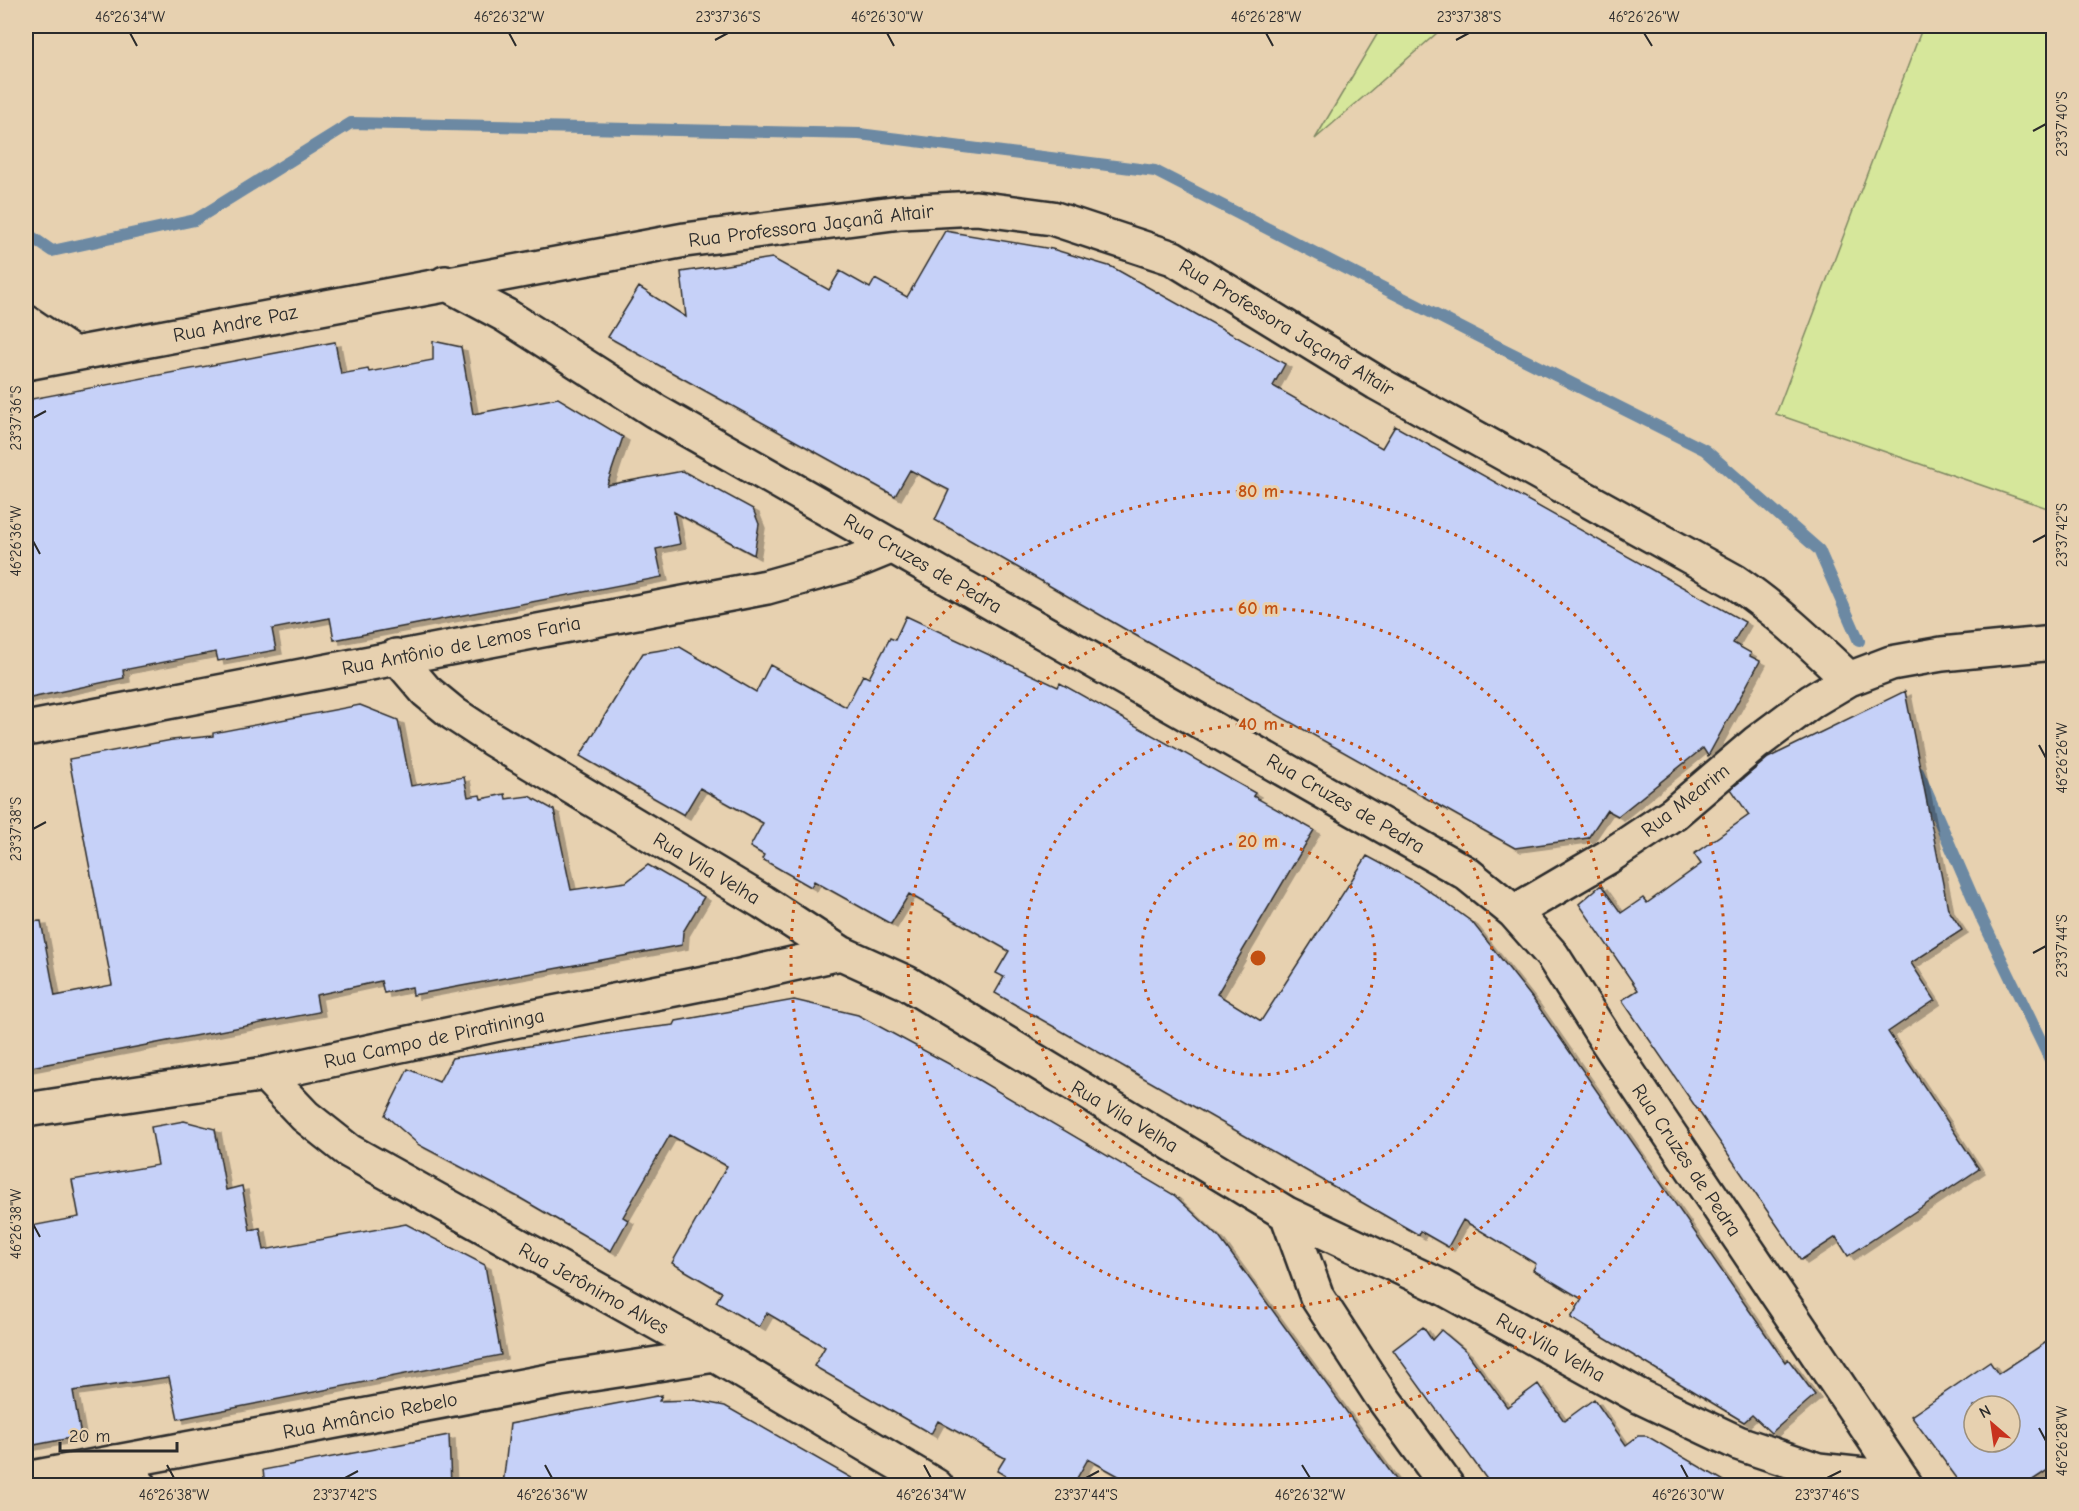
<svg xmlns="http://www.w3.org/2000/svg" width="2079" height="1511" font-family="'Comic Neue',sans-serif">
<defs>
<filter id="shadow"><feDropShadow dx="6" dy="4" stdDeviation="0" flood-color="#0004"/></filter>
</defs>
<rect width="100%" height="100%" fill="#e7d1b0"/>
<filter id="ink" filterUnits="userSpaceOnUse"><feTurbulence type="fractalNoise" baseFrequency=".0167" numOctaves="2"/><feDisplacementMap in="SourceGraphic" scale="12" xChannelSelector="R" yChannelSelector="G"/><feConvolveMatrix kernelMatrix="1 2 1 2 8 2 1 2 1" color-interpolation-filters="sRGB"/></filter>
<g filter="url(#ink)">
<path fill="#d6e79b" stroke="#808963" stroke-width="1.5" d="M 1382,26 L 1445,26 L 1315,139 Z
M 1923,26 L 2053,26 L 2053,510 L 1776,414 Z"/>
<g fill="none" stroke-linecap="round" stroke-linejoin="round">
<path stroke="#6c89a3" stroke-width="12" d="M 26,233 L 52,251 L 195,220 L 351,123 L 859,134 L 1155,171 L 1479,337 L 1705,450 L 1819,550 L 1859,641
M 1918,772 L 1983,921 L 2054,1068"/>
</g>
<path fill="#c6d1f8" stroke="#2b2b2b" stroke-width="1.5" fill-rule="evenodd" filter="url(#shadow)" d="M 945,231 L 1052,249 L 1112,267 L 1285,364 L 1273,386 L 1382,448 L 1395,426 L 1745,622 L 1733,643 L 1751,653 L 1750,656 L 1760,661 L 1708,756 L 1703,748 L 1618,816 L 1607,810 L 1588,838 L 1515,848 L 1137,636 L 935,520 L 949,490 L 910,470 L 895,496 L 608,337 L 639,287 L 686,317 L 681,272 L 772,258 L 829,290 L 840,271 L 870,288 L 875,279 L 907,297 Z
M 433,341 L 461,347 L 473,414 L 558,398 L 623,437 L 607,485 L 683,471 L 753,509 L 759,524 L 754,555 L 674,512 L 680,544 L 656,549 L 662,577 L 334,640 L 330,618 L 272,629 L 276,650 L 218,661 L 216,652 L 123,670 L 124,678 L 26,699 L 26,400 L 335,342 L 341,374 L 368,369 L 369,372 L 433,360 Z
M 906,616 L 1058,687 L 1060,683 L 1255,793 L 1253,796 L 1314,830 L 1217,994 L 1261,1021 L 1367,856 L 1419,884 L 1472,922 L 1533,999 L 1785,1362 L 1788,1359 L 1815,1395 L 1771,1433 L 1752,1415 L 1744,1422 L 1571,1318 L 1582,1299 L 1533,1270 L 1536,1264 L 1463,1220 L 1448,1247 L 1420,1231 L 1419,1235 L 995,993 L 1004,977 L 996,973 L 1009,951 L 909,894 L 891,924 L 814,881 L 811,887 L 762,859 L 764,855 L 750,847 L 763,823 L 700,788 L 684,815 L 580,756 L 643,653 L 680,647 L 756,692 L 770,665 L 846,707 L 863,675 L 869,678 L 890,638 L 895,640 Z
M 1905,691 L 1948,909 L 1962,930 L 1911,963 L 1935,1000 L 1888,1032 L 1979,1169 L 1848,1256 L 1836,1237 L 1801,1260 L 1622,1000 L 1638,990 L 1579,904 L 1601,885 L 1621,913 L 1643,898 L 1647,903 L 1701,864 L 1694,854 L 1749,815 L 1731,789 L 1768,758 Z
M 360,705 L 398,720 L 411,786 L 464,777 L 468,797 L 480,795 L 481,799 L 505,794 L 506,799 L 529,796 L 554,810 L 571,890 L 626,882 L 648,865 L 704,897 L 683,932 L 682,945 L 413,995 L 412,987 L 384,993 L 381,981 L 316,995 L 319,1012 L 26,1068 L 26,922 L 41,921 L 55,996 L 112,985 L 69,759 L 172,740 L 213,736 L 213,733 Z
M 794,1000 L 858,1015 L 977,1079 L 1174,1195 L 1219,1237 L 1400,1485 L 1276,1485 L 1266,1480 L 1263,1485 L 1135,1485 L 1088,1459 L 1073,1485 L 1022,1485 L 997,1471 L 1005,1458 L 938,1421 L 931,1434 L 814,1366 L 825,1347 L 767,1313 L 759,1327 L 716,1302 L 722,1292 L 672,1263 L 727,1166 L 670,1135 L 623,1217 L 628,1220 L 611,1251 L 520,1198 L 419,1145 L 385,1115 L 408,1069 L 439,1082 L 452,1058 L 639,1029 L 674,1025 L 676,1021 Z
M 184,1121 L 215,1129 L 226,1190 L 242,1186 L 250,1230 L 260,1228 L 264,1250 L 406,1224 L 485,1265 L 501,1355 L 178,1419 L 169,1377 L 73,1391 L 81,1436 L 29,1446 L 26,1429 L 26,1227 L 79,1217 L 72,1180 L 158,1165 L 151,1127 Z
M 1423,1327 L 1432,1340 L 1441,1330 L 1466,1351 L 1507,1407 L 1538,1384 L 1564,1421 L 1594,1399 L 1626,1445 L 1638,1436 L 1647,1436 L 1731,1485 L 1491,1485 L 1393,1350 Z
M 2054,1337 L 2054,1466 L 2025,1485 L 1962,1485 L 1911,1416 L 1990,1362 L 1998,1374 ZM 1974,1406 L 2010,1406 L 2010,1442 L 1974,1442 Z
M 662,1395 L 659,1401 L 694,1400 L 725,1406 L 864,1485 L 503,1485 L 510,1424 Z
M 449,1435 L 451,1485 L 265,1485 L 263,1470 Z"/>
<g fill="none" stroke-linecap="round" stroke-linejoin="round">
<g stroke="#2b2b2b" stroke-width="38">
<path id="minor" d="M 445,283 L 505,315 L 655,411 L 1466,873 L 1514,912 L 1552,955 L 1605,1038 L 1906,1486
M 26,322 L 72,353
M 26,363 L 685,240 L 901,212 L 976,208 L 1052,218 L 1173,258 L 1377,383 L 1734,581 C 1777,610 1812,644 1849,679
M 396,656 L 426,691 L 454,714 L 492,739 L 763,902 L 841,953 L 907,983 L 1287,1214 L 1440,1286 L 1639,1396 L 1738,1443 L 1818,1470 L 1901,1479
M 26,729 L 767,587 L 849,564 L 893,546
M 1514,912 L 1608,857 L 1674,813 L 1756,743 L 1812,701 L 1849,679 L 1891,663 L 1942,654 L 2054,643
M 265,1074 L 305,1116 L 349,1151 L 715,1355 L 936,1486
M 26,1110 L 265,1074 L 503,1023 L 735,977 L 841,953
M 1287,1214 L 1317,1297 L 1380,1394 L 1447,1486
M 114,1462 L 140,1486
M 26,1479 L 560,1379 L 715,1355"/>
</g>
<use href="#minor" stroke="#e7d1b0" stroke-width="33"/>
</g>
</g>
<path fill="none" stroke="#2b2b2b" stroke-width="2" d="M 130,33 L 137,46M 509,33 L 516,46M 887,33 L 894,46M 1266,33 L 1273,46M 1644,33 L 1652,46M 715,40 L 728,33M 1456,40 L 1469,33M 2033,131 L 2046,124M 33,418 L 46,411M 33,541 L 40,554M 2033,542 L 2046,535M 2039,745 L 2046,758M 33,829 L 46,822M 2033,953 L 2046,946M 33,1224 L 40,1237M 2039,1428 L 2046,1441M 167,1465 L 174,1478M 545,1465 L 552,1478M 924,1465 L 931,1478M 1302,1465 L 1310,1478M 1681,1465 L 1688,1478M 345,1478 L 358,1471M 1086,1478 L 1099,1471M 1827,1478 L 1841,1471"/>
<g fill="none" stroke="#c25012" stroke-width="3" stroke-dasharray="3 6">
<circle cx="1258" cy="958" r="117"/>
<circle cx="1258" cy="958" r="234"/>
<circle cx="1258" cy="958" r="350"/>
<circle cx="1258" cy="958" r="467"/>
</g>
<g text-anchor="middle" stroke-width="6" stroke-linejoin="round" paint-order="stroke">
<g font-size="20" fill="#2b2b2b" stroke="#e7d1b0">
<text transform="translate(811 225) rotate(-7)" y="7">Rua Professora Jaçanã Altair</text>
<text transform="translate(235 323) rotate(-11)" y="7">Rua Andre Paz</text>
<text transform="translate(1287 327) rotate(31)" y="7">Rua Professora Jaçanã Altair</text>
<text transform="translate(923 563) rotate(30)" y="7">Rua Cruzes de Pedra</text>
<text transform="translate(461 645) rotate(-11)" y="7">Rua Antônio de Lemos Faria</text>
<text transform="translate(1685 800) rotate(-38)" y="7">Rua Mearim</text>
<text transform="translate(1346 803) rotate(30)" y="7">Rua Cruzes de Pedra</text>
<text transform="translate(707 868) rotate(31)" y="7">Rua Vila Velha</text>
<text transform="translate(434 1038) rotate(-12)" y="7">Rua Campo de Piratininga</text>
<text transform="translate(1125 1116) rotate(31)" y="7">Rua Vila Velha</text>
<text transform="translate(1687 1160) rotate(56)" y="7">Rua Cruzes de Pedra</text>
<text transform="translate(594 1288) rotate(29)" y="7">Rua Jerônimo Alves</text>
<text transform="translate(1551 1347) rotate(29)" y="7">Rua Vila Velha</text>
<text transform="translate(370 1415) rotate(-11)" y="7">Rua Amâncio Rebelo</text>
</g>
</g>
<circle cx="1258" cy="958" r="9" fill="#c25012" stroke="#e7d1b0" stroke-width="3"/>
<g font-size="18" text-anchor="middle" font-weight="bold" fill="#c25012" stroke="#e7d1b0" stroke-width="6" stroke-linejoin="round" paint-order="stroke">
<text x="1258" y="497">80 m</text>
<text x="1258" y="614">60 m</text>
<text x="1258" y="730">40 m</text>
<text x="1258" y="847">20 m</text>
</g>
<rect width="2079" height="1511" fill="none" stroke="#e7d1b0" stroke-width="66"/>
<g transform="translate(1992 1424) rotate(331)"><circle r="28" fill="#e7d1b0" stroke="#9c8f7b" stroke-width="1.5"/>
<path d="M0-4.5L10 22L0 15L-10 22Z" fill="#c8321e"/>
<text y="-9" font-size="16" font-weight="bold" text-anchor="middle" fill="#2b2b2b">N</text>
</g>
<path d="M60 1442v9h117v-9" fill="none" stroke="#2b2b2b" stroke-width="3"/>
<text x="69" y="1442" font-size="18" fill="#2b2b2b" stroke="#e7d1b0" stroke-width="4.5" paint-order="stroke">20 m</text>
<rect x="33" y="33" width="2013" height="1445" fill="none" stroke="#2b2b2b" stroke-width="2"/>
<g font-size="15" text-anchor="middle" fill="#2b2b2b">
<text x="130" y="22">46°26'34"W</text>
<text x="509" y="22">46°26'32"W</text>
<text x="728" y="22">23°37'36"S</text>
<text x="887" y="22">46°26'30"W</text>
<text x="1266" y="22">46°26'28"W</text>
<text x="1469" y="22">23°37'38"S</text>
<text x="1644" y="22">46°26'26"W</text>
<text transform="translate(2062 124) rotate(-90)" y="5">23°37'40"S</text>
<text transform="translate(16 418) rotate(-90)" y="5">23°37'36"S</text>
<text transform="translate(2062 535) rotate(-90)" y="5">23°37'42"S</text>
<text transform="translate(16 541) rotate(-90)" y="5">46°26'36"W</text>
<text transform="translate(2062 758) rotate(-90)" y="5">46°26'26"W</text>
<text transform="translate(16 829) rotate(-90)" y="5">23°37'38"S</text>
<text transform="translate(2062 946) rotate(-90)" y="5">23°37'44"S</text>
<text transform="translate(16 1224) rotate(-90)" y="5">46°26'38"W</text>
<text transform="translate(2062 1441) rotate(-90)" y="5">46°26'28"W</text>
<text x="174" y="1500">46°26'38"W</text>
<text x="345" y="1500">23°37'42"S</text>
<text x="552" y="1500">46°26'36"W</text>
<text x="931" y="1500">46°26'34"W</text>
<text x="1086" y="1500">23°37'44"S</text>
<text x="1310" y="1500">46°26'32"W</text>
<text x="1688" y="1500">46°26'30"W</text>
<text x="1827" y="1500">23°37'46"S</text>
</g>
</svg>
